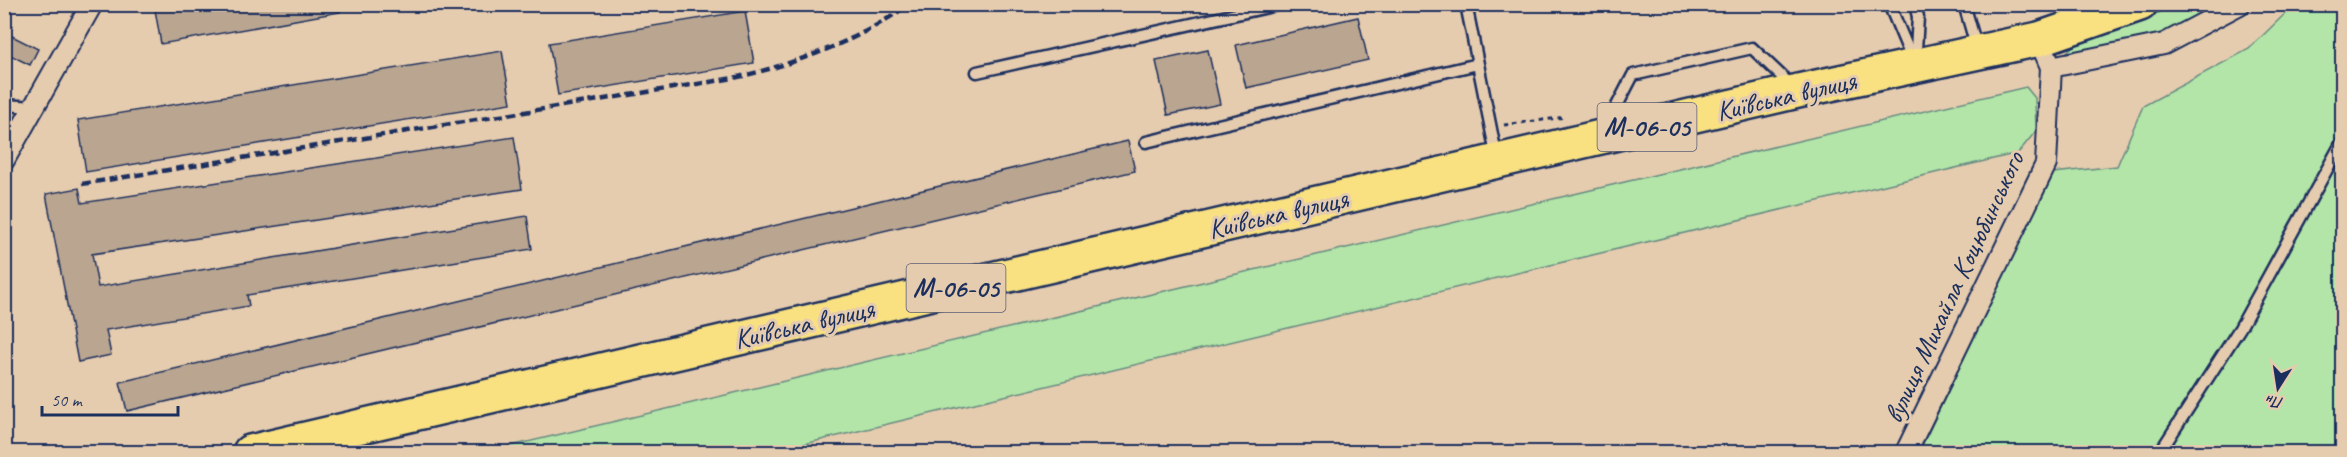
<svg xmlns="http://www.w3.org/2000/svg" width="2347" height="457" font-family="Caveat,sans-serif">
<rect width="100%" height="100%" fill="#e6ccae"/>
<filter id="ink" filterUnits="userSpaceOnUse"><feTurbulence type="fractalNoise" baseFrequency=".0167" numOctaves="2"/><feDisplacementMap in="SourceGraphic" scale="12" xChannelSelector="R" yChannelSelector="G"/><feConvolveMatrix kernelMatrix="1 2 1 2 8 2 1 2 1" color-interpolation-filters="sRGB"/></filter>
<g filter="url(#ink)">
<path fill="#b2e5a7" stroke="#668a82" stroke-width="1.5" d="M 2179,5 L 2228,5 L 2145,40 L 2072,56 L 2066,53 L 2075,44 Z
M 2294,5 L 2342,5 L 2342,452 L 1919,452 L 2053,173 L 2117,166 L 2143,106 L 2249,49 Z
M 2026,87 L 2035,98 L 2036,131 L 2018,153 L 771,452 L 485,452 Z"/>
<path fill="#b9a590" stroke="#1b2f5e" stroke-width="1.5" d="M 154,4 L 339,4 L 340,12 L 161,44 Z
M 745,11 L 754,63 L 558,95 L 549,43 Z
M 1358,17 L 1368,60 L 1246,88 L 1236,45 Z
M 4,32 L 38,49 L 30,65 L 4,52 Z
M 1208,50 L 1220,104 L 1168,115 L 1156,61 Z
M 502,51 L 511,103 L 86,172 L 78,120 Z
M 514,137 L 522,189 L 92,254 L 98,287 L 527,216 L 532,249 L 247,295 L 249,306 L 106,330 L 111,355 L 78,362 L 46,194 L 79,188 L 82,203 Z
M 1128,141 L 1135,171 L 127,411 L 120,382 Z"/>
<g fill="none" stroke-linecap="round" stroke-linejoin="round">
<g stroke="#1b2f5e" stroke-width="15">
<path id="lane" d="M 1466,4 L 1497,159
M 1889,4 L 1915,66 L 1918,17 L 1915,4
M 1964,4 L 1977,49
M 977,72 L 1281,4
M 4,105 L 35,107
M 1605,129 L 1633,75 L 1752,48 L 1793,87
M 1146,142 L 1478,64
M 2160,452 L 2240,328 L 2342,142"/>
</g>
<g stroke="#1b2f5e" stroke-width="24">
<path id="street" d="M 2051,67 L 2164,44 L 2240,4
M 4,160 L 92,4
M 1906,452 L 2046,164 L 2051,67 L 2039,39"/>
</g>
<g stroke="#1b2f5e" stroke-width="38">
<path id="highway" d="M 250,452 L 1798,91 L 2039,39 L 2140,4"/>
</g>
<path stroke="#1b2f5e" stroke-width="3" stroke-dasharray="4.5 4.5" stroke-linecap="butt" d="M 1504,125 L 1566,117"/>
<use href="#lane" stroke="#e6ccae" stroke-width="10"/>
<use href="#street" stroke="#e6ccae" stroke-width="20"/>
<use href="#highway" stroke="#f9e181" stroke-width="33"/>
<path stroke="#1b2f5e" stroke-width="4.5" stroke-dasharray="9 4.5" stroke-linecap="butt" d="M 82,184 L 734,78 C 794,64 858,42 909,4"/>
</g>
</g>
<g text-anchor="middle" stroke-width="6" stroke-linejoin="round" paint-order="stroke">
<g fill="#e6ccae" stroke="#585e76" stroke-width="1.5">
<rect x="1597.5" y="103" width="99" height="48" rx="4.5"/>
<rect x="906.5" y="264" width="99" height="48" rx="4.5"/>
</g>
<g font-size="27" font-weight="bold" fill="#1b2f5e">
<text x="1647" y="136">М-06-05</text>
<text x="956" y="297">М-06-05</text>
</g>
<g font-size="28" fill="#1b2f5e" stroke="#e6ccae">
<text transform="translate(1786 95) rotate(-13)" y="10">Київська вулиця</text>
<text transform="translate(1278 213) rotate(-13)" y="10">Київська вулиця</text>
<text transform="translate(1953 287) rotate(-65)" y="10">вулиця Михайла Коцюбинського</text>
<text transform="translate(804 323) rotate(-13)" y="10">Київська вулиця</text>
</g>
</g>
<rect width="2347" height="457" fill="none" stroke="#e6ccae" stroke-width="24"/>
<rect x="12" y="12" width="2323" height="433" fill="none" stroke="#1b2f5e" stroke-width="2" filter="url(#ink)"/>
<g transform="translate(2278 388) rotate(192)" stroke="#e6ccae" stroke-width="4.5" paint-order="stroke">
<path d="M0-4.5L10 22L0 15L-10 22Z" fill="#1b2f5e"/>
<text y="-9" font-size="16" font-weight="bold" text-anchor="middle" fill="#1b2f5e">Пн</text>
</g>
<path d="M42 406v9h136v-9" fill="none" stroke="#1b2f5e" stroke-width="3"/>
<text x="51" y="406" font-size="18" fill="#1b2f5e" stroke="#e6ccae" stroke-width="4.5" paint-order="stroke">50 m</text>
</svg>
